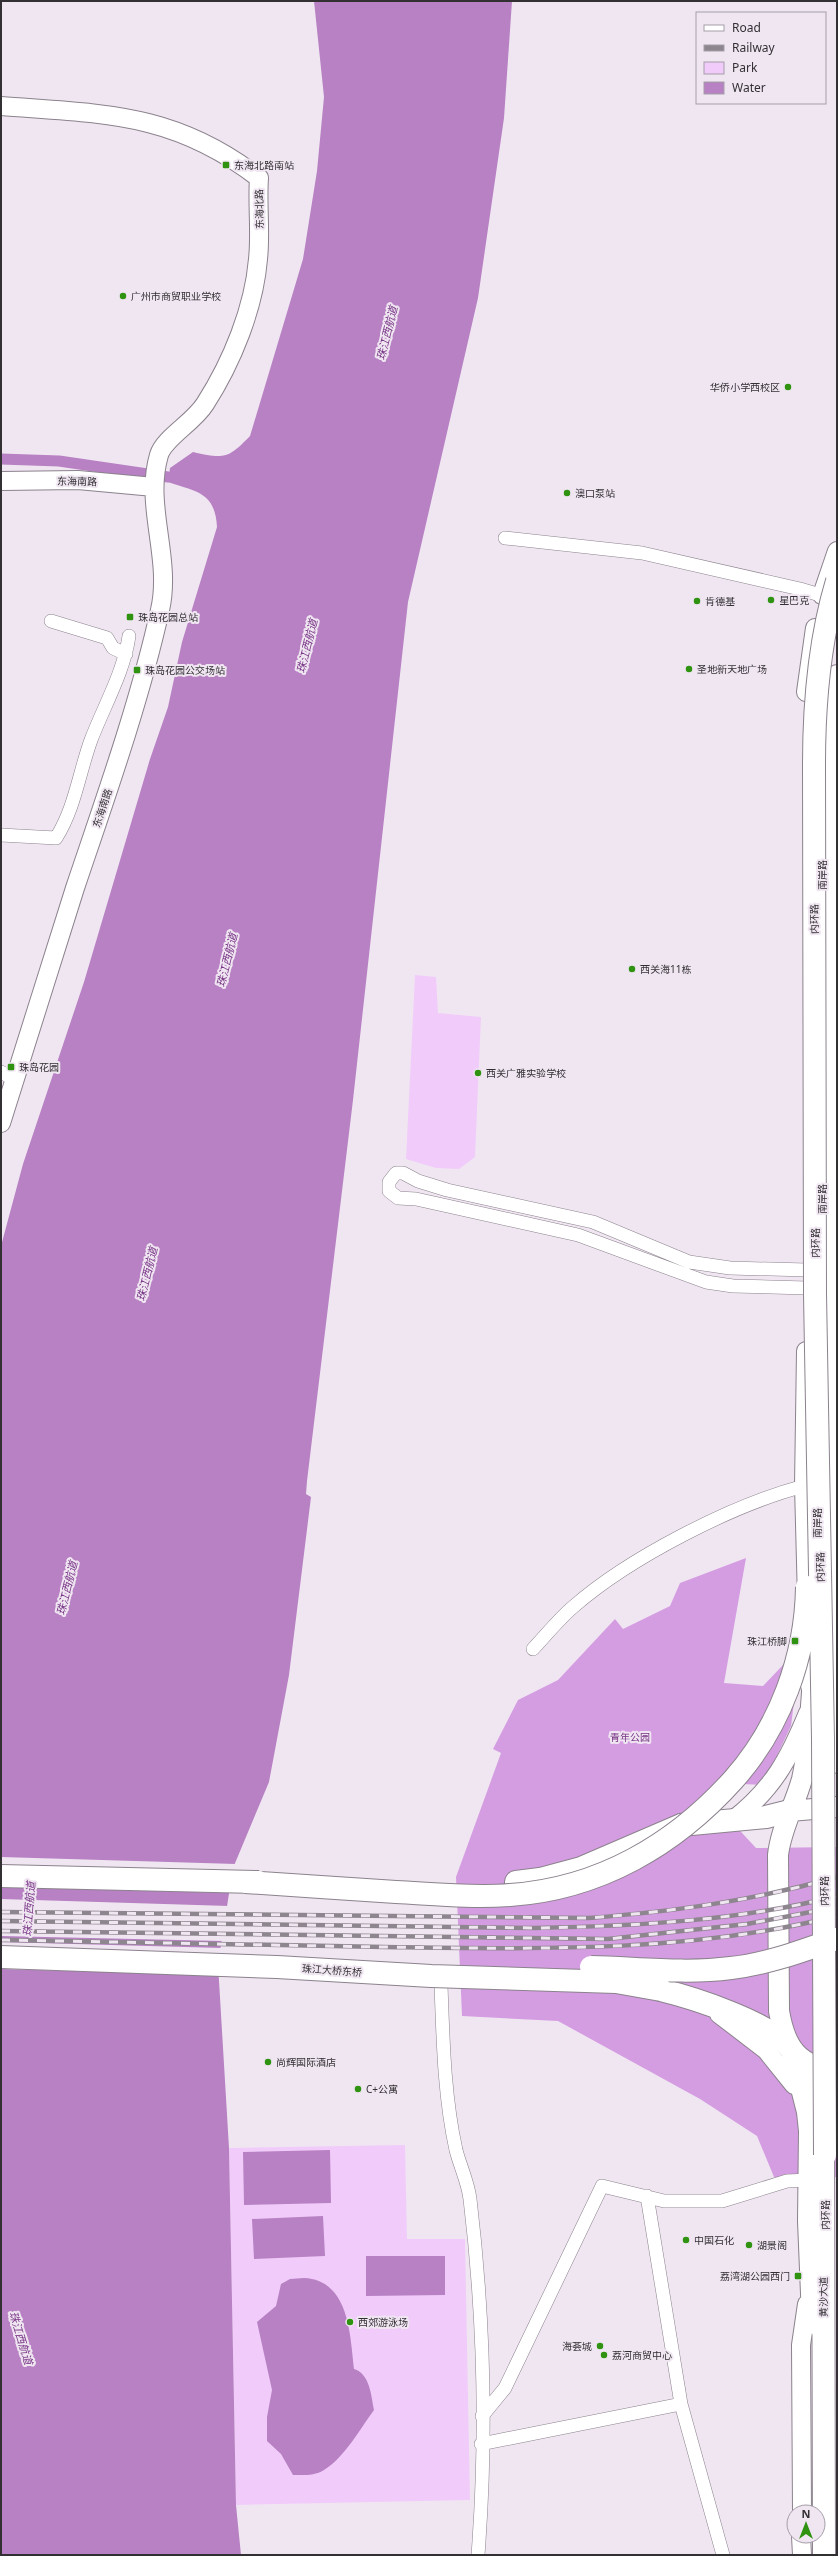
<svg xmlns="http://www.w3.org/2000/svg" width="838" height="2556" font-family="'Noto Sans','Noto Sans SC',sans-serif">
<rect width="100%" height="100%" fill="#f0e6f2"/>
<path fill="#f1ccfa" d="M 415,975 L 436,977 L 438,1013 L 481,1017 L 475,1157 L 459,1169 L 436,1168 L 406,1159 Z
M 405,2145 L 407,2239 L 465,2239 L 470,2500 L 236,2505 L 229,2148 Z"/>
<path fill="#d59de1" d="M 746,1558 L 724,1683 L 763,1686 L 801,1646 L 791,1726 L 763,1785 L 743,1784 L 718,1807 L 756,1848 L 837,1847 L 837,2177 L 774,2177 L 757,2136 L 700,2099 L 558,2021 L 462,2016 L 456,1877 L 501,1753 L 493,1749 L 518,1700 L 558,1680 L 615,1619 L 623,1629 L 670,1606 L 680,1583 Z"/>
<path fill="#b781c3" d="M 314,1 L 512,1 L 504,118 L 478,298 L 408,602 L 353,1100 L 307,1481 L 306,1494 L 311,1497 L 289,1675 L 269,1782 L 233,1868 L 218,1964 L 229,2148 L 236,2505 L 241,2555 L 1,2555 L 1,1246 L 23,1164 L 84,982 L 150,759 L 168,707 L 182,642 L 217,527 C 215,492 197,492 168,482 L 170,468 L 193,452 C 224,459 228,459 250,436 L 303,259 L 317,171 L 324,97 Z
M 330,2150 L 331,2203 L 244,2205 L 243,2152 Z
M 323,2216 L 325,2256 L 254,2259 L 252,2219 Z
M 366,2256 L 445,2256 L 445,2295 L 366,2296 Z
M 304,2278 C 349,2280 350,2334 354,2369 C 370,2374 371,2395 374,2410 C 360,2429 344,2458 324,2470 C 315,2476 303,2475 293,2475 L 281,2454 L 267,2441 L 267,2417 L 272,2390 L 257,2322 L 276,2306 L 281,2284 L 290,2279 Z"/>
<path fill="#f0e6f2" d="M 1,1857 L 236,1864 L 231,1893 L 1,1887 Z
M 1,1899 L 229,1906 L 223,1941 L 1,1936 Z
M 1,1942 L 222,1948 L 220,1975 L 1,1969 Z"/>
<g fill="none" stroke-linecap="round" stroke-linejoin="round">
<path stroke="#b781c3" stroke-width="11" d="M 1,459 L 59,461 L 168,477"/>
<g stroke="#8b828d" stroke-width="14">
<path id="street" d="M 505,538 L 642,553 L 800,589 L 830,598
M 51,621 L 107,638 L 113,648 L 126,654
M 1,835 L 56,838 C 75,808 79,773 91,740 C 104,706 124,672 129,636
M 1,1072 L 15,1080
M 807,1288 L 733,1286 L 706,1282 L 578,1235 L 416,1199 L 398,1198 L 389,1191 L 389,1182 L 396,1173 L 403,1173 L 418,1181 L 447,1190 L 593,1222 L 689,1262 L 730,1268 L 807,1270
M 533,1649 C 546,1635 559,1619 573,1607 C 629,1558 732,1505 804,1486
M 441,1985 C 443,2039 444,2096 456,2150 C 460,2166 468,2182 470,2199 C 484,2316 487,2437 478,2555
M 681,2404 L 723,2555
M 482,2416 L 505,2388 L 602,2186 L 664,2201 L 722,2201 L 787,2181 L 808,2180
M 481,2444 L 681,2404 L 647,2196"/>
</g>
<g stroke="#8b828d" stroke-width="20">
<path id="secondary" d="M 1,106 C 103,114 174,112 259,178 C 257,205 261,232 258,259 C 254,308 232,362 205,404 C 193,423 164,438 159,455 C 144,506 172,558 160,610 C 139,704 106,796 75,888 C 50,966 26,1045 1,1123
M 1,481 L 78,480 L 154,487
M 822,595 L 837,551
M 806,692 L 815,628
M 806,1351 L 804,1486 L 807,1600
M 808,1631 L 810,1686
M 733,1820 C 773,1789 789,1759 808,1713
M 719,2014 L 766,2050 L 794,2085
M 791,2053 L 806,2112 L 808,2131 L 807,2221 L 811,2318 L 823,2333
M 802,2512 L 801,2345 L 807,2304
M 801,2536 L 802,2555"/>
</g>
<g stroke="#8b828d" stroke-width="22">
<path id="primary" d="M 837,675 L 834,752 L 833,1566 L 834,1718 L 837,1763
M 814,1671 C 810,1707 810,1744 802,1779 C 795,1805 781,1828 778,1855 L 779,2011 C 785,2047 798,2067 837,2070
M 790,1811 L 837,1807"/>
</g>
<g stroke="#8b828d" stroke-width="24">
<path id="highway" d="M 516,1882 L 540,1879 L 581,1868 L 681,1825 L 766,1817 L 790,1811
M 661,1990 C 694,1998 768,2022 789,2047 C 804,2063 822,2103 823,2124 L 824,2555"/>
</g>
<use href="#street" stroke="#fff" stroke-width="13"/>
<use href="#secondary" stroke="#fff" stroke-width="18"/>
<use href="#primary" stroke="#fff" stroke-width="20"/>
<use href="#highway" stroke="#fff" stroke-width="22"/>
<g stroke="#8d868e" stroke-width="4.5">
<path id="rail" d="M 1,1912 L 589,1918 C 677,1911 752,1901 837,1877
M 1,1921 L 535,1928 C 636,1926 739,1921 837,1896
M 1,1931 L 608,1939 L 747,1924 L 837,1907
M 1,1940 C 129,1942 257,1945 384,1947 C 536,1949 689,1953 837,1916"/>
</g>
<use href="#rail" stroke="#f0e6f2" stroke-width="3" stroke-dasharray="9" stroke-linecap="butt"/>
<g stroke="#8b828d" stroke-width="24" stroke-linecap="butt">
<path id="highway-bridge" d="M 1,1876 L 259,1882
M 245,1882 C 295,1885 346,1889 396,1892 C 434,1894 472,1898 510,1895 C 599,1889 675,1845 734,1779 C 780,1727 806,1657 807,1587
M 1,1957 L 277,1967 L 431,1976 L 616,1982 L 661,1990
M 591,1967 C 637,1968 685,1974 731,1968 C 767,1964 802,1951 836,1939
M 825,2155 L 823,1739 L 815,1294 L 814,764 C 814,702 819,641 837,581"/>
</g>
<use href="#highway-bridge" stroke="#fff" stroke-width="22"/>
</g>
<g fill="#2f9210" stroke="#f0e6f2" stroke-width="1.5">
<rect x="222" y="161" width="8" height="8" rx="2"/>
<circle cx="123" cy="296" r="4"/>
<circle cx="788" cy="387" r="4"/>
<circle cx="567" cy="493" r="4"/>
<circle cx="771" cy="600" r="4"/>
<circle cx="697" cy="601" r="4"/>
<rect x="126" y="613" width="8" height="8" rx="2"/>
<circle cx="689" cy="669" r="4"/>
<rect x="133" y="666" width="8" height="8" rx="2"/>
<circle cx="632" cy="969" r="4"/>
<rect x="7" y="1063" width="8" height="8" rx="2"/>
<circle cx="478" cy="1073" r="4"/>
<rect x="791" y="1637" width="8" height="8" rx="2"/>
<circle cx="268" cy="2062" r="4"/>
<circle cx="358" cy="2089" r="4"/>
<circle cx="686" cy="2240" r="4"/>
<circle cx="749" cy="2245" r="4"/>
<rect x="794" y="2272" width="8" height="8" rx="2"/>
<circle cx="350" cy="2322" r="4"/>
<circle cx="600" cy="2346" r="4"/>
<circle cx="604" cy="2355" r="4"/>
</g>
<g text-anchor="middle" stroke-width="4" stroke-linejoin="round" paint-order="stroke">
<g font-size="10" fill="#333034" stroke="#f0e6f2" text-anchor="start">
<text x="234" y="169">东海北路南站</text>
<text x="131" y="300">广州市商贸职业学校</text>
<text x="780" y="391" text-anchor="end">华侨小学西校区</text>
<text x="575" y="497">澳口泵站</text>
<text x="779" y="604">星巴克</text>
<text x="705" y="605">肯德基</text>
<text x="138" y="621">珠岛花园总站</text>
<text x="697" y="673">圣地新天地广场</text>
<text x="145" y="674">珠岛花园公交场站</text>
<text x="640" y="973">西关海11栋</text>
<text x="19" y="1071">珠岛花园</text>
<text x="486" y="1077">西关广雅实验学校</text>
<text x="787" y="1645" text-anchor="end">珠江桥脚</text>
<text x="276" y="2066">尚辉国际酒店</text>
<text x="366" y="2093">C+公寓</text>
<text x="694" y="2244">中国石化</text>
<text x="757" y="2249">湖景阁</text>
<text x="790" y="2280" text-anchor="end">荔湾湖公园西门</text>
<text x="358" y="2326">西郊游泳场</text>
<text x="592" y="2350" text-anchor="end">海荟城</text>
<text x="612" y="2359">荔河商贸中心</text>
</g>
<g font-size="10" fill="#333034" stroke="#f0e6f2">
<text transform="translate(259 209) rotate(-91)" y="4">东海北路</text>
<text transform="translate(77 481) rotate(1)" y="4">东海南路</text>
<text transform="translate(102 808) rotate(-72)" y="4">东海南路</text>
<text transform="translate(822 875) rotate(-90)" y="4">南岸路</text>
<text transform="translate(814 919) rotate(-91)" y="4">内环路</text>
<text transform="translate(822 1199) rotate(-90)" y="4">南岸路</text>
<text transform="translate(815 1243) rotate(-90)" y="4">内环路</text>
<text transform="translate(817 1523) rotate(-90)" y="4">南岸路</text>
<text transform="translate(820 1567) rotate(-91)" y="4">内环路</text>
<text transform="translate(824 1891) rotate(-90)" y="4">内环路</text>
<text transform="translate(332 1970) rotate(4)" y="4">珠江大桥东桥</text>
<text transform="translate(825 2215) rotate(-90)" y="4">内环路</text>
<text transform="translate(823 2297) rotate(-90)" y="4">黄沙大道</text>
</g>
<g font-size="10" fill="#753384" stroke="#f0e6f2">
<text x="630" y="1741">青年公园</text>
</g>
<g font-size="11" font-style="italic" fill="#793787" stroke="#f0e6f2">
<text transform="translate(387 333) rotate(-76)" y="4">珠江西航道</text>
<text transform="translate(307 646) rotate(-76)" y="4">珠江西航道</text>
<text transform="translate(227 960) rotate(-76)" y="4">珠江西航道</text>
<text transform="translate(147 1274) rotate(-76)" y="4">珠江西航道</text>
<text transform="translate(67 1588) rotate(-76)" y="4">珠江西航道</text>
<text transform="translate(29 1909) rotate(-86)" y="4">珠江西航道</text>
<text transform="translate(21 2338) rotate(73)" y="4">珠江西航道</text>
</g>
</g>
<rect width="838" height="2556" fill="none" stroke="#333034" stroke-width="4"/>
<rect x="696" y="12" width="130" height="92" fill="#f0e6f2" stroke="#a49da6"/>
<rect x="704" y="25" width="20" height="6" fill="#ffffff" stroke="#a49da6"/>
<text x="732" y="32" font-size="12" fill="#333034">Road</text>
<rect x="704" y="45" width="20" height="6" fill="#8d868e" stroke="#a49da6"/>
<text x="732" y="52" font-size="12" fill="#333034">Railway</text>
<rect x="704" y="62" width="20" height="12" fill="#f1ccfa" stroke="#a49da6"/>
<text x="732" y="72" font-size="12" fill="#333034">Park</text>
<rect x="704" y="82" width="20" height="12" fill="#b781c3" stroke="#a49da6"/>
<text x="732" y="92" font-size="12" fill="#333034">Water</text>
<g transform="translate(806 2524)"><circle r="19" fill="#f0e6f2" stroke="#a49da6"/>
<path d="M0-3L7 15L0 10L-7 15Z" fill="#2f9210"/>
<text y="-6" font-size="11" font-weight="bold" text-anchor="middle" fill="#333034">N</text>
</g>
</svg>
